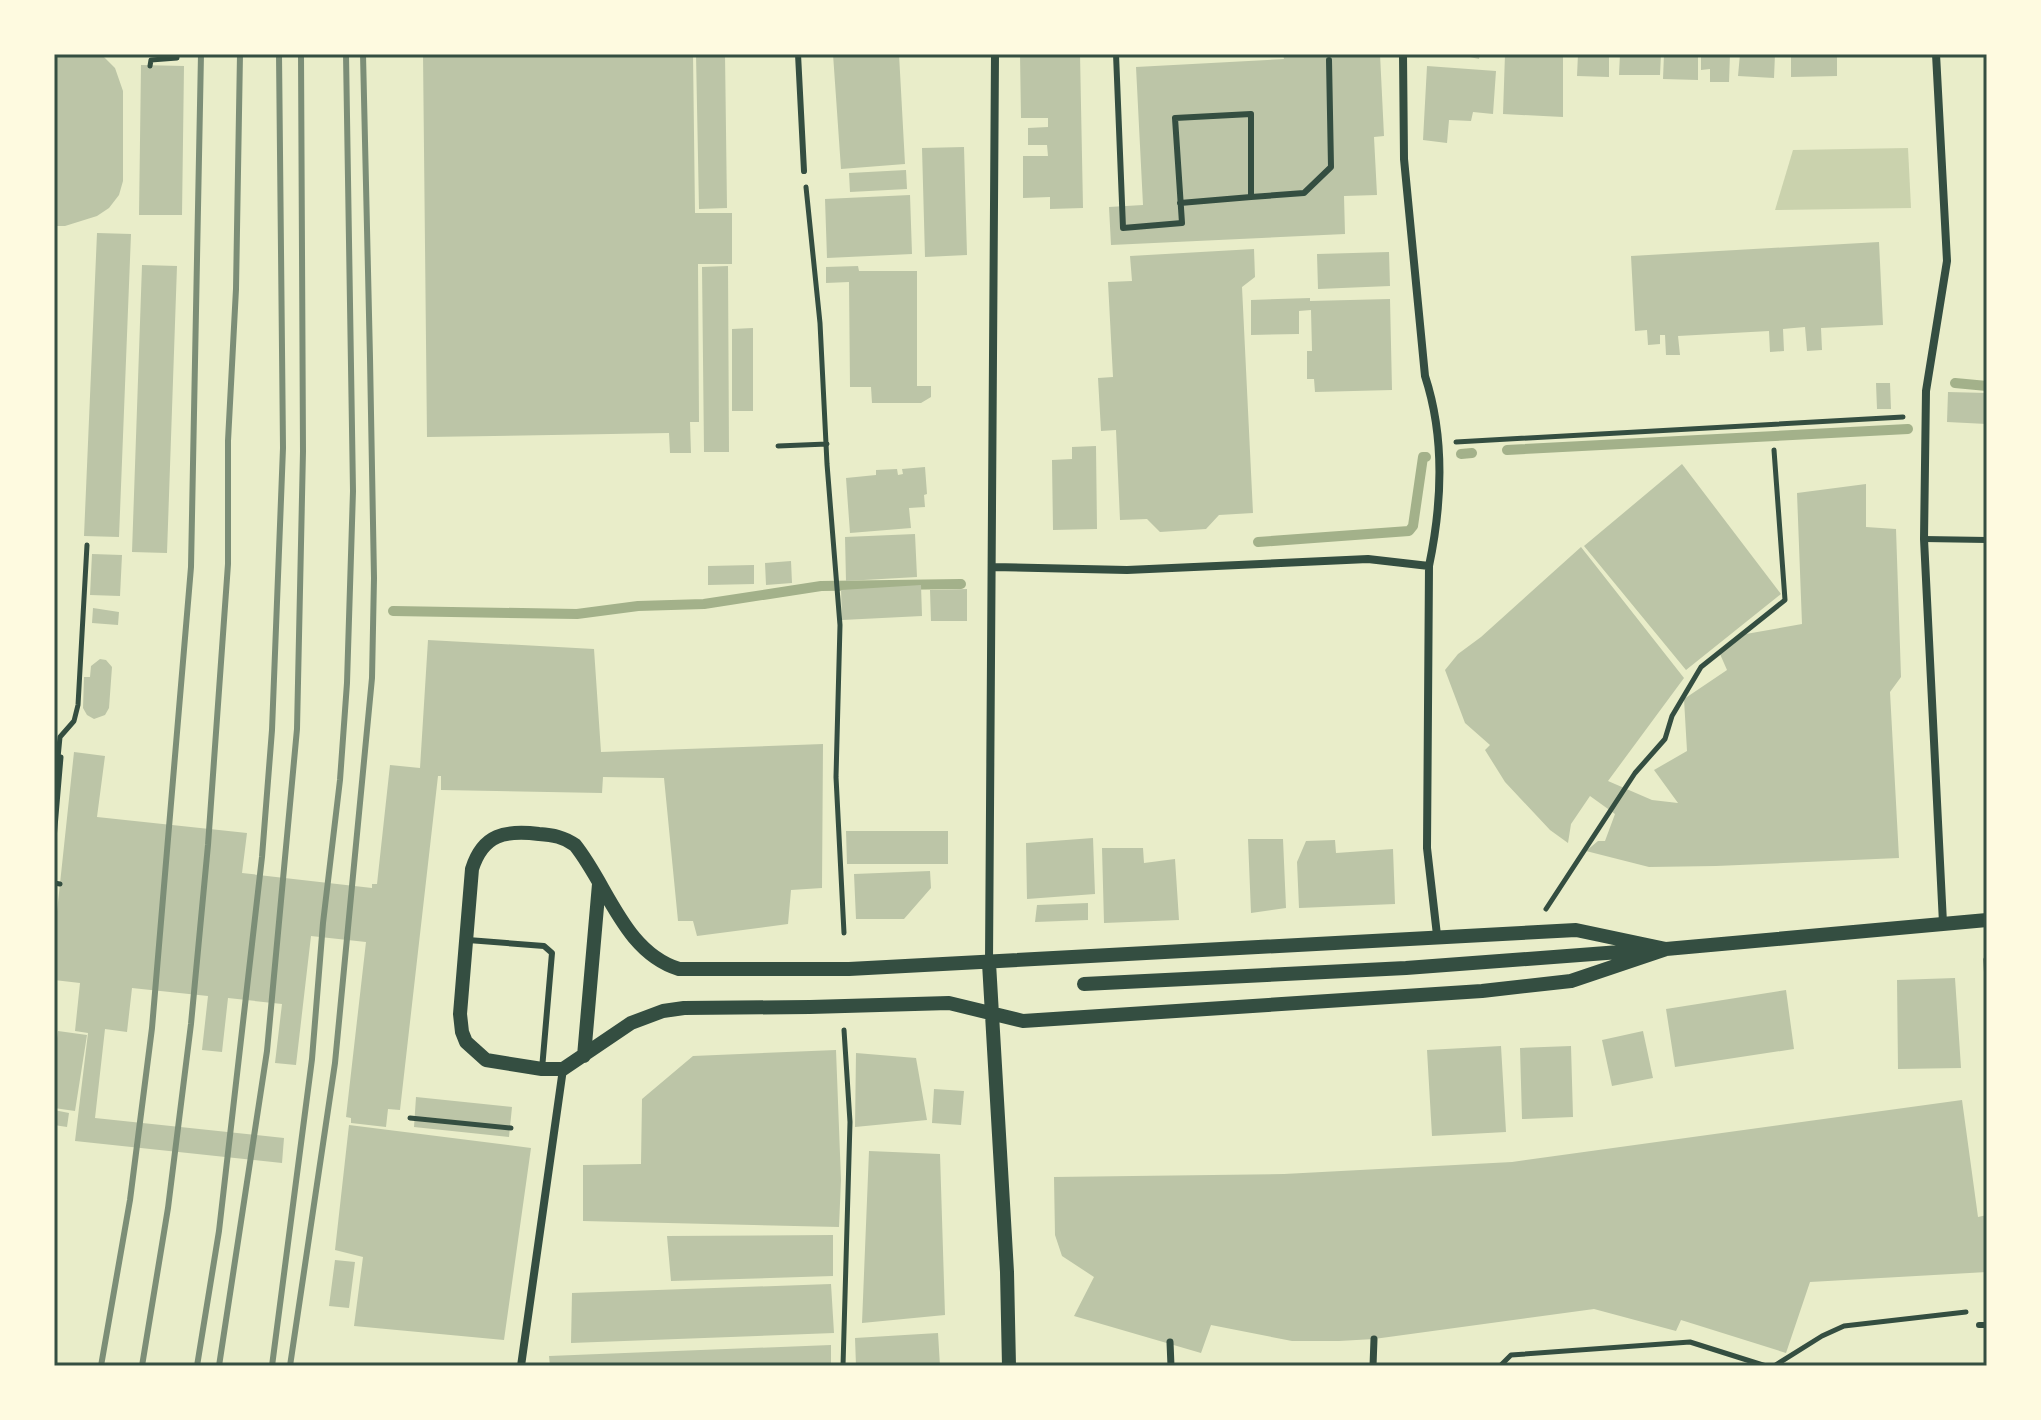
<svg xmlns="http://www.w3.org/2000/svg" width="2041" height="1420" font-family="'Space Grotesk',sans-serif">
<rect width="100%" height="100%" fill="#e9edc9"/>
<path fill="#cad2ad" d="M 1908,148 L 1911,208 L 1775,210 L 1793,150 Z"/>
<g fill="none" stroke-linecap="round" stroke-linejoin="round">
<path stroke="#a3b18a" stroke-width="10" d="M 1955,383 L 1987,386
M 1507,450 L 1908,429
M 1461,454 L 1472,453
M 1258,542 L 1409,531 L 1413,526 L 1423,457 L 1426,457
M 393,611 L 577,614 L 638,606 L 704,604 L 821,586 L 961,584"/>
</g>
<path fill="#bcc5a7" d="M 54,54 L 101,54 L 115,68 L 123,91 L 123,181 L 119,195 L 109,208 L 97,216 L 65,226 L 54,226 Z
M 423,54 L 693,54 L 695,213 L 732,213 L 732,264 L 698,264 L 699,422 L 690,422 L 691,453 L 670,453 L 669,433 L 427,437 Z
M 696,54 L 725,54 L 727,208 L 699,209 Z
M 833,54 L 899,54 L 905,164 L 841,169 Z
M 1020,54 L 1080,54 L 1083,208 L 1050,209 L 1050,197 L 1023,198 L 1023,156 L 1048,156 L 1047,145 L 1028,145 L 1028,128 L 1048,127 L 1048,118 L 1021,118 Z
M 1283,54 L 1380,54 L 1384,136 L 1374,137 L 1377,195 L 1344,196 L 1345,234 L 1111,245 L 1109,207 L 1143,205 L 1136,67 L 1284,59 Z
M 1456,54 L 1480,54 L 1479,59 Z
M 1505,54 L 1563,54 L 1563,117 L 1503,114 Z
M 1578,54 L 1609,54 L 1609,77 L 1577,76 Z
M 1620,54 L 1661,54 L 1660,75 L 1619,75 Z
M 1664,54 L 1698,54 L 1698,80 L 1663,79 Z
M 1701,54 L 1730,54 L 1729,82 L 1710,82 L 1710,69 L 1701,70 Z
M 1740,54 L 1775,54 L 1774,78 L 1738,76 Z
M 1791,54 L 1837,54 L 1837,76 L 1791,77 Z
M 141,65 L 184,66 L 182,215 L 139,215 Z
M 1427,66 L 1496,71 L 1493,114 L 1473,112 L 1471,121 L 1449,120 L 1447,143 L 1423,140 Z
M 964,147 L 967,255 L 925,257 L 922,148 Z
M 906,170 L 907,189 L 850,192 L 849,173 Z
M 910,195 L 912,254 L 827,258 L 825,199 Z
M 97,233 L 131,234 L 119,537 L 84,536 Z
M 1879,242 L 1883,325 L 1821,328 L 1822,350 L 1807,351 L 1805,327 L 1783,329 L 1784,351 L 1770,352 L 1769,331 L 1678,336 L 1680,355 L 1666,355 L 1665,335 L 1660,335 L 1660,344 L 1648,345 L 1647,330 L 1635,331 L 1631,256 Z
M 1254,249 L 1255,277 L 1242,287 L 1253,513 L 1219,515 L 1206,529 L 1160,532 L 1147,519 L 1120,520 L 1116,430 L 1101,431 L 1098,378 L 1113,377 L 1108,282 L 1132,281 L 1130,256 Z
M 1389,252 L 1390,286 L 1318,289 L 1317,254 Z
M 142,265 L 177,266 L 167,553 L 132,552 Z
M 728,266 L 729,452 L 704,452 L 702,267 Z
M 858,266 L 859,271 L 917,271 L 917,386 L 931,386 L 931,397 L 921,403 L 872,403 L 871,387 L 850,387 L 849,282 L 826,283 L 826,267 Z
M 1310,298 L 1310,301 L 1390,299 L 1392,390 L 1315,392 L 1314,379 L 1307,379 L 1307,351 L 1312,351 L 1311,310 L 1299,311 L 1299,334 L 1251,335 L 1251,300 Z
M 753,328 L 753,411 L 732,411 L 732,329 Z
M 1876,383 L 1890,383 L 1891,409 L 1877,409 Z
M 1948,392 L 1987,393 L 1987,424 L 1947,422 Z
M 1096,446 L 1097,529 L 1053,530 L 1052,460 L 1072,459 L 1072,447 Z
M 1682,464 L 1781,594 L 1686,670 L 1584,546 Z
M 925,467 L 927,494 L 924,495 L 925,507 L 909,508 L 911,528 L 850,533 L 846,478 L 876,475 L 876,470 L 897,469 L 898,475 L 903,474 L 902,469 Z
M 1866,484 L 1866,527 L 1896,529 L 1901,677 L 1890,692 L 1899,858 L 1716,866 L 1649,867 L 1586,851 L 1598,841 L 1605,841 L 1615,814 L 1590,796 L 1571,824 L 1568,843 L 1550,830 L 1505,782 L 1485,750 L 1490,745 L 1465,723 L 1445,670 L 1458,654 L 1481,637 L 1581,547 L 1684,678 L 1608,781 L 1652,800 L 1678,803 L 1654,770 L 1687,751 L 1684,699 L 1727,670 L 1720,654 L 1746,634 L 1802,624 L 1797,493 Z
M 915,534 L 917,577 L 846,581 L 845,537 Z
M 92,554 L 122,555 L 120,596 L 90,595 Z
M 791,561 L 792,583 L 766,585 L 765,563 Z
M 754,565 L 754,584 L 708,585 L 708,566 Z
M 921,585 L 922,616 L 842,620 L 841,590 Z
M 967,589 L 967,621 L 931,621 L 930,590 Z
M 93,608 L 119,612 L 118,625 L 92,623 Z
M 428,640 L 594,649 L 601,752 L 823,744 L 822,888 L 791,890 L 788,924 L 697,936 L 693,921 L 678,921 L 664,778 L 603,777 L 602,793 L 441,790 L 441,776 L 438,776 L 400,1110 L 388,1109 L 386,1127 L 351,1123 L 351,1118 L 346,1117 L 366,942 L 311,936 L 296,1065 L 275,1063 L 282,1004 L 228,998 L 222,1052 L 202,1050 L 208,996 L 132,988 L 127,1032 L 105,1029 L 95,1118 L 284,1138 L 282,1163 L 75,1141 L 88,1033 L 75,1031 L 80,983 L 54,980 L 54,940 L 74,752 L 105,756 L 97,817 L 247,833 L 242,873 L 372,888 L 372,884 L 377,884 L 390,765 L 420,768 Z
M 100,659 L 106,660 L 112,667 L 109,708 L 105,715 L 94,719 L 87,715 L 83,708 L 84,677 L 90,677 L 91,666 Z
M 846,831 L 948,831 L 948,864 L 847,864 Z
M 1093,838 L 1095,894 L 1027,899 L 1026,843 Z
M 1248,839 L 1283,839 L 1286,908 L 1251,913 Z
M 1335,840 L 1336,853 L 1393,849 L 1395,904 L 1299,908 L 1297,862 L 1306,841 Z
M 1102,848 L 1143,848 L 1144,863 L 1175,859 L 1179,920 L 1104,923 Z
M 930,871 L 931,888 L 904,919 L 856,919 L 854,874 Z
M 1088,903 L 1088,920 L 1035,922 L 1037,905 Z
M 1955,978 L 1961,1068 L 1898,1069 L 1897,980 Z
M 1786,990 L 1794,1049 L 1675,1067 L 1666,1009 Z
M 58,1031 L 87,1035 L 75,1111 L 54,1108 L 54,1060 Z
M 1643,1031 L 1653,1078 L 1612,1086 L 1602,1040 Z
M 1501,1046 L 1506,1132 L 1432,1136 L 1427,1050 Z
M 1571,1046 L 1573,1117 L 1522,1119 L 1520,1048 Z
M 836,1050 L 841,1180 L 839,1227 L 583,1221 L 583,1165 L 641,1164 L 642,1099 L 693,1056 Z
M 856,1053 L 916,1058 L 927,1120 L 855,1127 Z
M 934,1089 L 964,1091 L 961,1125 L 932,1123 Z
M 416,1097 L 512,1107 L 509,1137 L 414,1127 Z
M 1962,1100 L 1978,1217 L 1987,1215 L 1987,1272 L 1810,1282 L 1786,1353 L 1681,1320 L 1676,1331 L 1594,1309 L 1374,1339 L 1339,1341 L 1292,1341 L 1211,1325 L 1201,1353 L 1074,1316 L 1094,1277 L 1062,1256 L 1055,1235 L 1054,1177 L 1284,1174 L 1512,1162 Z
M 54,1110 L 69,1113 L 67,1127 L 54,1125 Z
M 349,1125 L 531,1148 L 504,1340 L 354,1326 L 363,1257 L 335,1250 Z
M 869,1151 L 940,1154 L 945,1315 L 862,1323 Z
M 833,1235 L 833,1276 L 671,1281 L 667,1236 Z
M 335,1260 L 355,1262 L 349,1308 L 329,1306 Z
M 831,1284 L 834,1333 L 571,1343 L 572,1293 Z
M 938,1333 L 940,1366 L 856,1366 L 855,1338 Z
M 831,1345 L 831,1366 L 550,1366 L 549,1356 Z"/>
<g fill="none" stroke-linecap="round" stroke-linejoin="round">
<path stroke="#344e41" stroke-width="5" d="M 150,66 L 151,60 L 177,58 L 177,54
M 806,187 L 820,323 L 827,464 L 840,625 L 836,777 L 844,933
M 1456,442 L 1903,417
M 778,446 L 827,444
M 54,800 L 60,737 L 74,721 L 78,705 L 87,545
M 54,839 L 61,757
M 54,883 L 60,884
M 1546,909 L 1635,773 L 1665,739 L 1672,716 L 1701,667 L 1785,600 L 1774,450
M 1986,959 L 1987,985
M 410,1118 L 511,1128
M 843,1366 L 850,1122 L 844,1030
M 1500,1366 L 1511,1355 L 1690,1342 L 1766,1366
M 1774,1366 L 1822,1336 L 1844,1326 L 1966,1312"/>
<path stroke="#344e41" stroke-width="6" d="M 798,54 L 804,171
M 1116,54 L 1123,228 L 1182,223 L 1175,118 L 1251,114 L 1251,197 L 1304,193 L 1331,167 L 1329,60
M 1180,203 L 1251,197
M 1924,539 L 1987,540
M 468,940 L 544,946 L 552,953 L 542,1069
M 1979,1325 L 1987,1325"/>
<path stroke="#344e41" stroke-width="7" d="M 1170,1342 L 1171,1366
M 1373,1366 L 1374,1339"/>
<path stroke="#344e41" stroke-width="8" d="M 1403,54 L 1404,159 L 1425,376 C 1445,437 1442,504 1429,566 L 1427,848 L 1437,935
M 1936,54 L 1947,261 L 1926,391 L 1924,539 L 1943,923
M 992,567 L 1127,570 L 1368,559 L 1429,566
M 989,962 L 995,54
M 521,1366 L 563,1069"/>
<path stroke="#344e41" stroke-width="14" d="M 1666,949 L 1576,930 L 849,969 L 679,969 C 624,952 608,886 575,845 C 564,837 553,835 539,834 C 505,830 483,834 472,869 L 460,1014 L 462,1032 L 466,1042 L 486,1060 L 542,1069 L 563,1069 L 631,1023 L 663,1011 L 684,1008 L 810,1007 L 949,1003 L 1023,1021 L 1482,991 L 1571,981 L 1666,949 L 1987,920
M 989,963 L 1007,1272 L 1009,1366
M 1084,984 L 1406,968 L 1646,950
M 584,1056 L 599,884"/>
<path stroke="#7c8e77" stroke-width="6" d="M 101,1366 L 130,1200 L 152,1028 L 191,567 L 201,54
M 142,1366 L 168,1208 L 191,1024 L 208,845 L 228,564 L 228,441 L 236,289 L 240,54
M 197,1366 L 219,1231 L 262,857 L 272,730 L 283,448 L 279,54
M 219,1366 L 267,1051 L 297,729 L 303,451 L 301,54
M 272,1366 L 312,1059 L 323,923 L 340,780 L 347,683 L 353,491 L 346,54
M 290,1366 L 335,1063 L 372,678 L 374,578 L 370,358 L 363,54"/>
</g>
<rect width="2041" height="1420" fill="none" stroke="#fefae0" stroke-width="112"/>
<rect x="56" y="56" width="1929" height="1308" fill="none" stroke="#344e41" stroke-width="3"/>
</svg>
